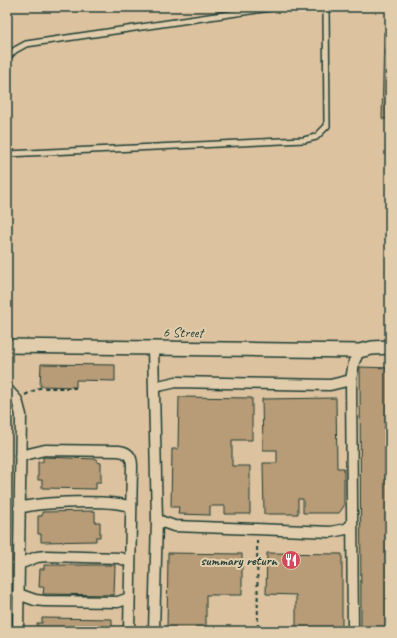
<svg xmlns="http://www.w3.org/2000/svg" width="397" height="638" font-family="Caveat,sans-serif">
<rect width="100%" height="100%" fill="#dcc29f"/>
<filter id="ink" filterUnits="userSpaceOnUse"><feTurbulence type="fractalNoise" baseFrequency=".025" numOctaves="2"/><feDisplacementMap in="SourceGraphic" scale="8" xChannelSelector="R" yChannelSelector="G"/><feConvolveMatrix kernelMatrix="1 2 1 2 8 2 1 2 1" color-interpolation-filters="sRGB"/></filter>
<g filter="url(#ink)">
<path fill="#b89b77" stroke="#1f3d34" d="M 384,32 L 390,32 L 390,119 L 382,119 Z
M 41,364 L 115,365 L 115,381 L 76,380 L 76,387 L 40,386 Z
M 360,367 L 390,368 L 390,631 L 361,631 Z
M 179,397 L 252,398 L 252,440 L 232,440 L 232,466 L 250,466 L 250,514 L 225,514 L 225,506 L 210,506 L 210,515 L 178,514 L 179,507 L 171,507 L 172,449 L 178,449 Z
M 336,398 L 337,468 L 344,468 L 344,506 L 339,513 L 303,513 L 303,499 L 298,499 L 298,514 L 264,514 L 263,463 L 277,463 L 277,450 L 263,450 L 262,399 Z
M 43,457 L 97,459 L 97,462 L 101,463 L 101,482 L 96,482 L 96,489 L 42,488 L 42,480 L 38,480 L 38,462 L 43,462 Z
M 95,511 L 95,522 L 100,522 L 100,537 L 96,537 L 96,541 L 41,542 L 41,534 L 38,534 L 38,516 L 42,516 L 42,512 Z
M 168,553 L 242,554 L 242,595 L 206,595 L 206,631 L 167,631 Z
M 267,553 L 342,554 L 342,631 L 296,631 L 296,595 L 266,594 Z
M 44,565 L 115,565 L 114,595 L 43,594 L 44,587 L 39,587 L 40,569 L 44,569 Z
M 42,618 L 112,619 L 112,631 L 37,631 L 37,623 L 42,623 Z"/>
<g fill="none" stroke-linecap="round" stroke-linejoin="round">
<g stroke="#1f3d34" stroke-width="8">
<path id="service" d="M 7,58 L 15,50 L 26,44 L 277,7
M 7,154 L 304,140 L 316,137 L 327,126 L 326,7"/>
</g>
<g stroke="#1f3d34" stroke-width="13">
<path id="minor" d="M 153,348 L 157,520 L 154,631
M 154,387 L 176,382 L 330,385 L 351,380
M 7,389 L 17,400 L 21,415 L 18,631
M 20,456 L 45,450 L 119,451 C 128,452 132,457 132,466 L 129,631
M 19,508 C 40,502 113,499 131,507
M 157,520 L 174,526 L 331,532 L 346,529 L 352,524
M 19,564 L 37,557 L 46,556 L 120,558 L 130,562
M 18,594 L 35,600 L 44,601 L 118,602 L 129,598
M 353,631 L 351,380 L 354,362 L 359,351"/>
</g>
<g stroke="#1f3d34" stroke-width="16">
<path id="tertiary" d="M 7,346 L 359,351 L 372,348 L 390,347"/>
</g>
<path stroke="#1f3d34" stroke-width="2" stroke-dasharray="4 3" stroke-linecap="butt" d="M 25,395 L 39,388 L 76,388
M 257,540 L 258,631"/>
<use href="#service" stroke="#e1cdab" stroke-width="5"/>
<use href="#minor" stroke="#e1cdab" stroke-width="10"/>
<use href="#tertiary" stroke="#e1cdab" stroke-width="13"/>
</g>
</g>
<defs>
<g id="restaurant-disc" transform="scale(1)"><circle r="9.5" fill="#d1495b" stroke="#e1cdab"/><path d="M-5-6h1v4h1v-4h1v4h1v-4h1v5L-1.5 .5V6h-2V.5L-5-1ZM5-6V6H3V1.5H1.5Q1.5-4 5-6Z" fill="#fff"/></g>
</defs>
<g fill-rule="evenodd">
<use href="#restaurant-disc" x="291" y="560"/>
</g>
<g text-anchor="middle" stroke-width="4" stroke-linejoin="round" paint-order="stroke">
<g font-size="14" fill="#1f3d34" stroke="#e1cdab">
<text transform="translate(183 332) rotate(1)" y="5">6 Street</text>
</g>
<g font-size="14" font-weight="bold" fill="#1f3d34" stroke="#e1cdab" text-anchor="end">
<text x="277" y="565">summary return</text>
</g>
</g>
<rect width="397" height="638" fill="none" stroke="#e1cdab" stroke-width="24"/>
<rect x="12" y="12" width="373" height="614" fill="none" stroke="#1f3d34" stroke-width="1.5" filter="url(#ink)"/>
</svg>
